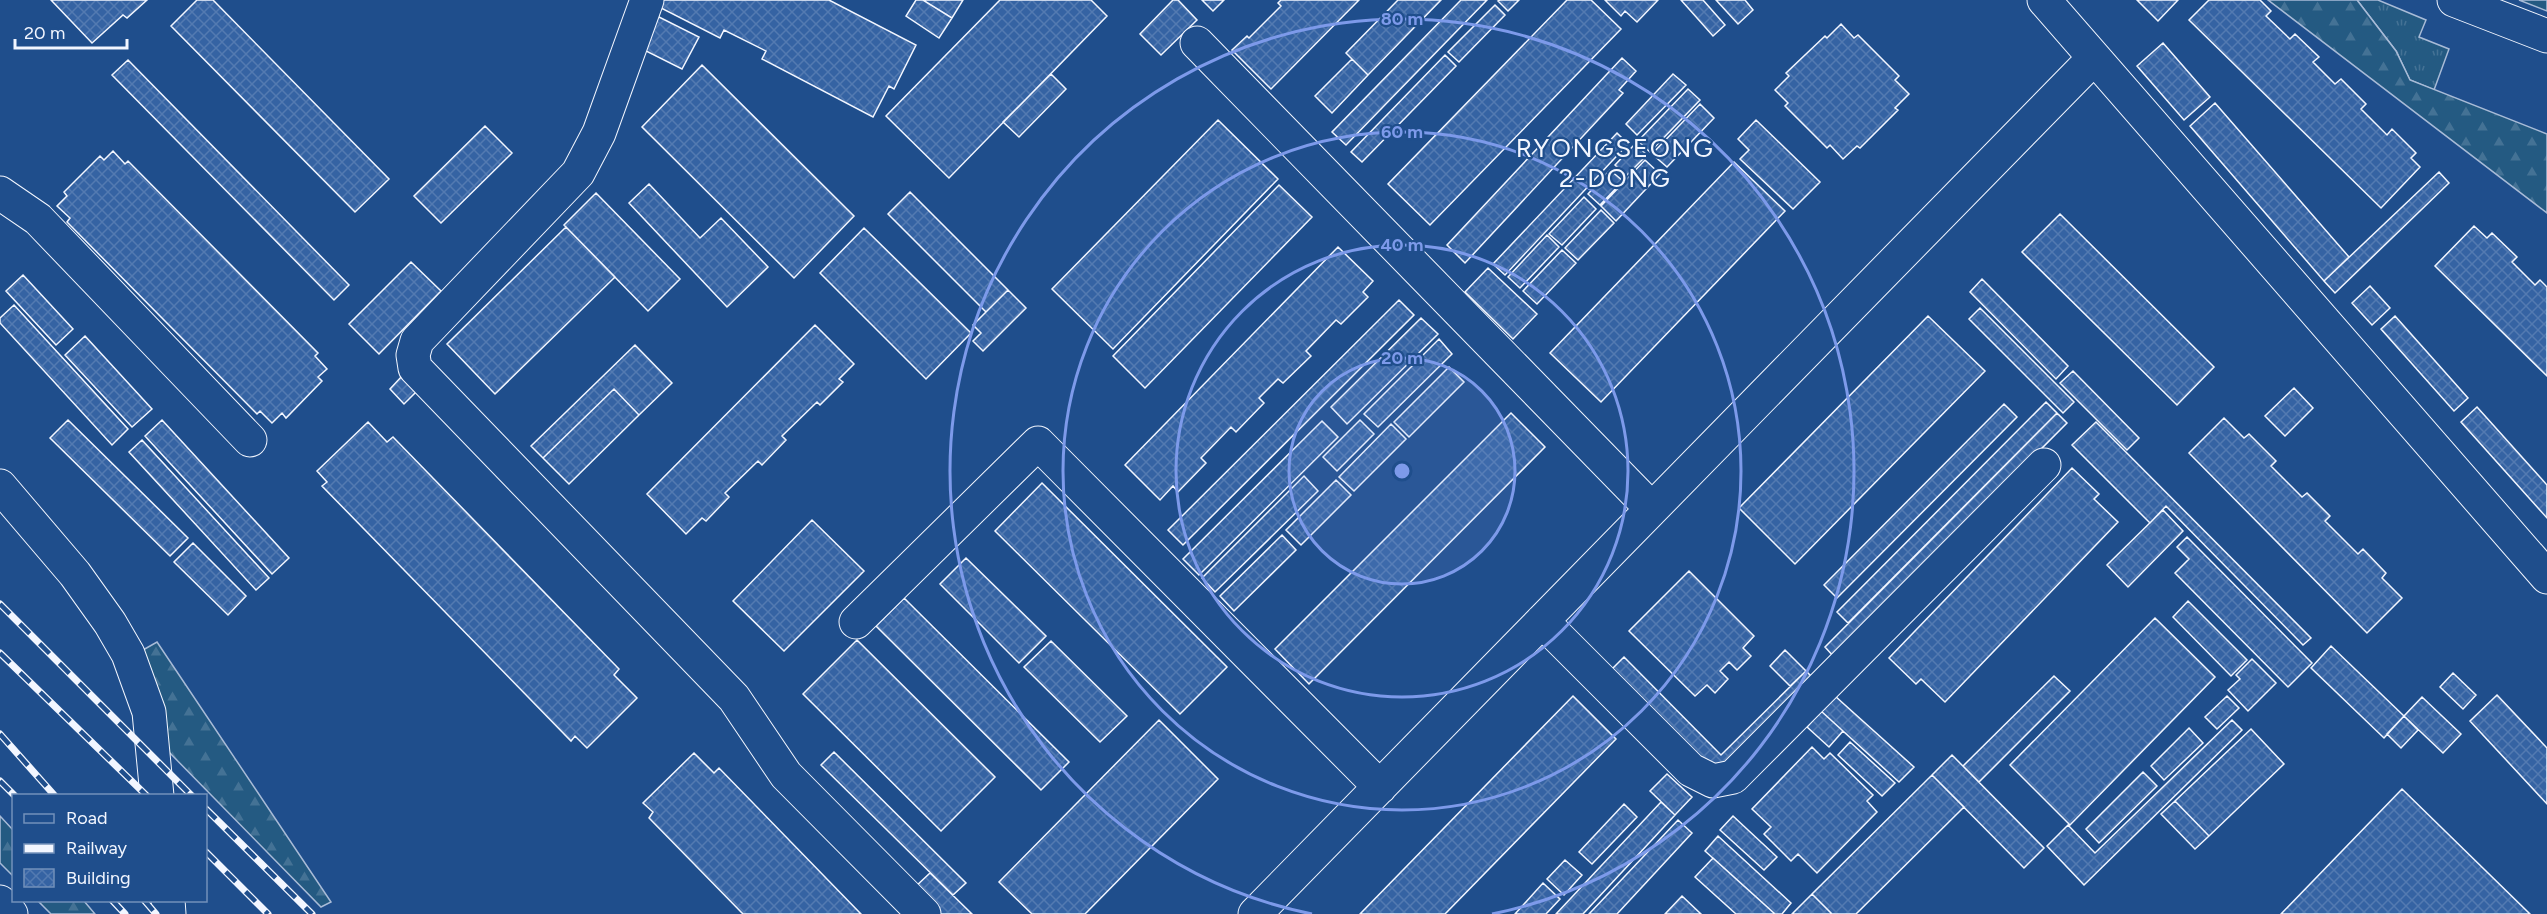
<svg xmlns="http://www.w3.org/2000/svg" width="2547" height="914" font-family="Figtree,sans-serif">
<defs>
<pattern id="grass-tufts" width="24" height="20" patternUnits="userSpaceOnUse" patternTransform="scale(1.5)"><rect width="24" height="20" fill="#245a82"/><path d="M3 7l-1-3M5 7V3M7 7l1-3M15 17l-1-3M17 17v-4M19 17l1-3" fill="none" stroke="#447295"/></pattern>
<pattern id="forest-firs" width="22" height="20" patternUnits="userSpaceOnUse" patternTransform="scale(1.5)"><rect width="22" height="20" fill="#245a82"/><path d="M5 1l3.5 6h-7zM16 11l3.5 6h-7z" fill="#447295"/></pattern>
<pattern id="building-cross-hatch" width="8" height="8" patternUnits="userSpaceOnUse" patternTransform="scale(1.5)"><rect width="8" height="8" fill="#3563a3"/><path d="M0 0l8 8M0 8l8-8" fill="none" stroke="#537ab1"/></pattern>
</defs>
<rect width="100%" height="100%" fill="#1f4e8c"/>
<path fill="url(#grass-tufts)" stroke="#a8bbd7" stroke-width="1.5" d="M 2357,0 L 2378,0 L 2426,20 L 2419,37 L 2449,49 L 2434,90 L 2410,80 L 2396,51 Z
M 2519,0 L 2547,0 L 2547,11 Z"/>
<path fill="url(#forest-firs)" stroke="#a8bbd7" stroke-width="1.5" d="M 2268,0 L 2357,0 L 2396,51 L 2410,80 L 2547,134 L 2547,213 Z
M 157,642 L 331,902 L 321,907 L 164,747 L 143,650 Z
M 0,816 L 13,830 L 13,876 L 0,863 Z
M 38,901 L 84,901 L 95,914 L 51,914 Z"/>
<path fill="url(#building-cross-hatch)" stroke="#f2f6ff" stroke-width="1.5" d="M 51,0 L 147,0 L 127,18 L 123,15 L 92,43 Z
M 197,0 L 213,0 L 389,179 L 355,212 L 171,26 Z
M 663,0 L 829,0 L 916,45 L 894,89 L 889,86 L 873,117 L 762,59 L 766,51 L 724,30 L 720,38 L 659,7 Z
M 916,0 L 923,0 L 952,18 L 939,38 L 906,16 Z
M 923,0 L 963,0 L 952,18 Z
M 1000,0 L 1091,0 L 1107,16 L 949,178 L 886,116 Z
M 1173,0 L 1178,0 L 1197,20 L 1161,55 L 1140,34 Z
M 1202,0 L 1224,0 L 1213,11 Z
M 1281,0 L 1359,0 L 1271,89 L 1232,50 L 1247,36 L 1249,38 L 1281,6 L 1278,3 Z
M 1398,0 L 1441,0 L 1368,75 L 1346,53 Z
M 1461,0 L 1487,0 L 1346,145 L 1332,132 Z
M 1500,0 L 1519,0 L 1508,11 L 1498,1 Z
M 1567,0 L 1591,0 L 1621,29 L 1430,225 L 1388,184 Z
M 1605,0 L 1658,0 L 1637,22 L 1625,11 L 1621,16 Z
M 1681,0 L 1703,0 L 1725,25 L 1713,36 Z
M 1716,0 L 1745,0 L 1753,10 L 1738,24 Z
M 2137,0 L 2178,0 L 2158,21 Z
M 2209,0 L 2260,0 L 2271,11 L 2266,16 L 2290,39 L 2295,34 L 2319,57 L 2313,62 L 2335,84 L 2341,79 L 2366,104 L 2361,109 L 2387,135 L 2392,129 L 2416,153 L 2411,158 L 2420,167 L 2381,208 L 2189,20 Z
M 1495,5 L 1505,15 L 1459,62 L 1448,52 Z
M 655,15 L 699,37 L 682,69 L 638,47 Z
M 1841,24 L 1854,38 L 1858,35 L 1899,76 L 1895,80 L 1909,94 L 1895,108 L 1898,110 L 1860,148 L 1857,146 L 1843,159 L 1830,145 L 1827,148 L 1785,106 L 1788,103 L 1775,90 L 1789,76 L 1786,73 L 1825,36 L 1827,38 Z
M 2163,43 L 2210,97 L 2184,120 L 2137,66 Z
M 1445,55 L 1456,66 L 1362,162 L 1351,152 Z
M 1622,58 L 1636,71 L 1619,90 L 1623,93 L 1465,263 L 1447,245 Z
M 1352,59 L 1368,75 L 1332,113 L 1315,96 Z
M 128,60 L 349,285 L 334,300 L 112,75 Z
M 702,65 L 854,216 L 794,278 L 642,127 Z
M 1051,74 L 1066,89 L 1019,137 L 1003,122 Z
M 1673,74 L 1686,85 L 1637,135 L 1626,124 Z
M 1688,89 L 1700,100 L 1650,152 L 1638,141 Z
M 2215,103 L 2349,257 L 2324,281 L 2190,126 Z
M 1700,104 L 1714,118 L 1667,167 L 1652,154 Z
M 1218,120 L 1278,179 L 1113,349 L 1052,289 Z
M 1756,120 L 1820,182 L 1793,209 L 1740,159 L 1749,150 L 1738,139 Z
M 485,126 L 512,153 L 441,223 L 414,196 Z
M 1617,133 L 1628,144 L 1505,275 L 1493,264 Z
M 1635,144 L 1647,155 L 1626,176 L 1615,165 Z
M 113,151 L 125,164 L 128,161 L 318,353 L 315,356 L 327,369 L 318,377 L 322,381 L 286,418 L 282,413 L 272,423 L 260,411 L 257,414 L 67,222 L 70,218 L 57,206 L 67,196 L 64,192 L 100,156 L 104,160 Z
M 1645,160 L 1660,174 L 1616,221 L 1601,206 Z
M 1734,162 L 1785,211 L 1601,402 L 1550,353 Z
M 1610,170 L 1623,181 L 1600,205 L 1588,194 Z
M 2439,172 L 2449,183 L 2335,293 L 2324,281 Z
M 649,184 L 700,238 L 721,218 L 768,267 L 727,307 L 629,203 Z
M 1279,185 L 1312,217 L 1145,388 L 1113,356 Z
M 910,192 L 1008,290 L 986,312 L 888,214 Z
M 596,193 L 680,279 L 648,311 L 564,225 Z
M 1584,197 L 1596,209 L 1562,245 L 1549,234 Z
M 1601,210 L 1614,223 L 1578,260 L 1565,248 Z
M 2060,214 L 2214,367 L 2177,405 L 2022,252 Z
M 2474,226 L 2487,238 L 2492,233 L 2517,257 L 2512,262 L 2535,285 L 2540,280 L 2547,287 L 2547,376 L 2435,266 Z
M 566,227 L 615,277 L 495,394 L 447,344 Z
M 864,228 L 971,333 L 926,379 L 820,273 Z
M 1547,235 L 1559,247 L 1520,288 L 1508,277 Z
M 1338,247 L 1373,281 L 1363,292 L 1368,297 L 1341,324 L 1336,320 L 1306,351 L 1311,356 L 1283,383 L 1278,379 L 1259,398 L 1264,403 L 1236,432 L 1231,427 L 1201,458 L 1206,463 L 1178,492 L 1173,486 L 1160,500 L 1125,465 Z
M 1562,250 L 1576,263 L 1537,304 L 1523,291 Z
M 411,262 L 441,291 L 379,354 L 349,324 Z
M 1488,268 L 1537,314 L 1513,339 L 1465,292 Z
M 23,275 L 73,329 L 56,345 L 6,291 Z
M 1982,279 L 2068,366 L 2056,379 L 1970,292 Z
M 2370,286 L 2390,308 L 2372,325 L 2352,303 Z
M 1008,290 L 1026,308 L 983,351 L 973,341 L 981,333 L 973,325 Z
M 1399,300 L 1414,315 L 1183,545 L 1168,530 Z
M 14,305 L 128,429 L 112,445 L 0,323 L 0,318 Z
M 1980,308 L 2074,402 L 2063,413 L 1969,319 Z
M 1928,316 L 1985,371 L 1795,564 L 1739,508 Z
M 2395,316 L 2468,398 L 2454,411 L 2381,329 Z
M 1421,318 L 1438,334 L 1347,424 L 1331,407 Z
M 815,325 L 854,364 L 839,379 L 843,382 L 820,405 L 817,402 L 782,436 L 786,440 L 762,465 L 758,461 L 725,493 L 729,497 L 706,521 L 702,518 L 686,534 L 647,494 Z
M 85,336 L 152,409 L 132,427 L 65,355 Z
M 1439,339 L 1452,354 L 1378,427 L 1364,414 Z
M 635,345 L 672,383 L 639,415 L 614,389 L 543,458 L 531,446 Z
M 1449,367 L 1464,382 L 1409,437 L 1394,422 Z
M 2073,371 L 2139,438 L 2127,450 L 2060,383 Z
M 402,376 L 417,391 L 404,404 L 390,389 Z
M 2294,388 L 2313,408 L 2285,436 L 2265,416 Z
M 614,389 L 639,415 L 569,484 L 543,458 Z
M 2046,402 L 2057,413 L 1848,623 L 1837,612 Z
M 2004,404 L 2017,417 L 1837,598 L 1824,585 Z
M 2477,407 L 2547,485 L 2547,518 L 2461,422 Z
M 1511,413 L 1545,447 L 1309,684 L 1275,649 Z
M 2057,413 L 2067,423 L 1834,657 L 1825,647 Z
M 2224,418 L 2244,438 L 2249,434 L 2276,461 L 2271,466 L 2302,497 L 2307,493 L 2330,516 L 2325,521 L 2358,554 L 2363,549 L 2386,573 L 2382,578 L 2402,598 L 2367,633 L 2189,453 Z
M 68,420 L 188,538 L 170,556 L 50,438 Z
M 162,420 L 289,558 L 272,574 L 145,436 Z
M 1360,420 L 1374,434 L 1337,471 L 1323,457 Z
M 1322,421 L 1338,437 L 1199,575 L 1183,559 Z
M 368,422 L 387,442 L 393,437 L 619,669 L 614,675 L 637,698 L 587,748 L 575,736 L 571,741 L 322,486 L 327,482 L 317,471 Z
M 2096,422 L 2311,638 L 2303,645 L 2166,506 L 2150,523 L 2072,445 Z
M 1391,424 L 1406,439 L 1354,491 L 1339,477 Z
M 142,440 L 269,578 L 256,590 L 129,452 Z
M 2072,468 L 2099,494 L 2094,499 L 2118,522 L 1945,702 L 1921,679 L 1916,684 L 1889,658 Z
M 1304,476 L 1318,491 L 1215,592 L 1202,578 Z
M 1336,480 L 1351,495 L 1301,545 L 1286,530 Z
M 1042,483 L 1227,667 L 1180,714 L 995,531 Z
M 2163,510 L 2183,531 L 2128,587 L 2107,565 Z
M 812,520 L 864,571 L 784,651 L 733,601 Z
M 1282,535 L 1296,550 L 1234,611 L 1220,596 Z
M 2187,537 L 2312,663 L 2288,687 L 2175,573 L 2189,559 L 2177,547 Z
M 193,543 L 246,596 L 228,615 L 174,562 Z
M 966,558 L 1046,636 L 1019,663 L 940,584 Z
M 1689,571 L 1754,636 L 1743,648 L 1751,656 L 1737,670 L 1729,662 L 1720,671 L 1728,679 L 1715,693 L 1707,685 L 1695,696 L 1629,631 Z
M 904,598 L 1069,762 L 1041,790 L 876,626 Z
M 2188,601 L 2247,660 L 2231,676 L 2173,617 Z
M 2155,618 L 2215,677 L 2070,825 L 2010,765 Z
M 857,640 L 995,777 L 941,831 L 803,694 Z
M 1051,641 L 1127,716 L 1100,742 L 1024,667 Z
M 2331,646 L 2404,716 L 2384,738 L 2311,668 Z
M 1785,650 L 1806,671 L 1790,686 L 1770,666 Z
M 1624,657 L 1721,755 L 1806,671 L 1816,681 L 1719,773 L 1698,766 L 1607,674 Z
M 2252,659 L 2276,683 L 2248,711 L 2228,690 L 2240,679 L 2236,675 Z
M 2453,673 L 2476,695 L 2463,709 L 2440,687 Z
M 2054,676 L 2070,691 L 1979,782 L 1963,766 Z
M 2497,695 L 2547,748 L 2547,804 L 2470,721 Z
M 1573,696 L 1616,739 L 1445,914 L 1360,914 Z
M 1835,696 L 1914,767 L 1899,782 L 1821,711 Z
M 2227,696 L 2239,708 L 2217,729 L 2205,717 Z
M 2422,697 L 2461,734 L 2443,753 L 2404,716 Z
M 1821,711 L 1843,731 L 1829,747 L 1807,727 Z
M 2404,716 L 2418,730 L 2401,748 L 2387,734 Z
M 1159,720 L 1218,779 L 1085,914 L 1032,914 L 999,882 Z
M 2232,720 L 2242,730 L 2084,885 L 2047,846 L 2068,825 L 2095,853 Z
M 2189,728 L 2203,743 L 2164,780 L 2151,766 Z
M 2251,729 L 2284,764 L 2209,836 L 2175,801 Z
M 1850,742 L 1895,783 L 1882,796 L 1838,755 Z
M 1812,747 L 1824,759 L 1830,753 L 1873,795 L 1867,801 L 1877,812 L 1817,873 L 1798,854 L 1791,861 L 1764,834 L 1771,827 L 1752,809 Z
M 834,752 L 966,883 L 953,895 L 821,765 Z
M 694,753 L 714,773 L 719,768 L 861,914 L 743,914 L 649,818 L 653,812 L 643,803 Z
M 1952,755 L 2044,848 L 2024,868 L 1932,775 Z
M 2143,772 L 2157,786 L 2099,843 L 2086,829 Z
M 1667,774 L 1692,797 L 1675,815 L 1650,791 Z
M 1932,775 L 1964,807 L 1856,914 L 1832,914 L 1812,894 Z
M 2402,789 L 2530,914 L 2281,914 Z
M 2175,801 L 2209,836 L 2195,849 L 2161,814 Z
M 1661,802 L 1675,815 L 1583,914 L 1556,914 Z
M 1624,804 L 1637,817 L 1592,864 L 1579,852 Z
M 1733,816 L 1777,857 L 1764,870 L 1720,830 Z
M 1678,820 L 1692,833 L 1617,914 L 1589,914 Z
M 1718,836 L 1791,903 L 1782,914 L 1775,914 L 1705,851 Z
M 1713,858 L 1775,914 L 1736,914 L 1695,877 Z
M 1565,860 L 1582,875 L 1564,895 L 1547,879 Z
M 930,873 L 972,914 L 940,914 L 914,888 Z
M 1543,883 L 1560,899 L 1546,914 L 1515,914 Z
M 1812,894 L 1832,914 L 1792,914 Z
M 1682,896 L 1701,914 L 1665,914 Z"/>
<g fill="none" stroke-linecap="round" stroke-linejoin="round">
<g stroke="#f2f6ff" stroke-width="35">
<path id="minor" d="M 647,0 L 599,133 L 578,173 L 417,341 L 413,355 L 415,368 L 734,698 L 786,775 L 924,914
M 2044,0 L 2547,577
M 2454,0 L 2547,36
M 1197,43 L 1652,509
M 0,193 L 38,219 L 250,440
M 0,486 L 75,574 L 110,623 L 128,654 L 149,712 L 157,796
M 1542,621 L 1691,770 L 1713,781 L 1733,777 L 2044,465
M 856,622 L 1038,443 L 1380,787
M 168,900 L 169,914
M 0,902 L 11,914
M 1255,914 L 2094,58"/>
</g>
<use href="#minor" stroke="#1f4e8c" stroke-width="33"/>
<g stroke="#f2f6ff" stroke-width="7">
<path id="rail" d="M 0,604 L 192,796
M 0,653 L 147,796
M 0,734 L 55,796
M 0,781 L 15,796
M 206,809 L 312,914
M 206,852 L 268,914
M 112,900 L 125,914
M 144,900 L 156,914"/>
</g>
<use href="#rail" stroke="#1f4e8c" stroke-width="4.5" stroke-dasharray="14" stroke-linecap="butt"/>
</g>
<circle cx="1402" cy="471" r="113" fill="#7d9aea" fill-opacity=".12"/>
<g fill="none" stroke="#7d9aea" stroke-width="3">
<circle cx="1402" cy="471" r="113"/>
<circle cx="1402" cy="471" r="226"/>
<circle cx="1402" cy="471" r="339"/>
<path d="M1312 914A452 452 0 1 1 1492 914"/>
</g>
<g text-anchor="middle" stroke-width="4.5" stroke-linejoin="round" paint-order="stroke">
<g font-size="26" letter-spacing="1.5" fill="#f2f6ff" stroke="#1f4e8c">
<text x="1615" y="157">RYONGSEONG<tspan x="1615" dy="30">2-DONG</tspan></text>
</g>
</g>
<circle cx="1402" cy="471" r="9" fill="#7d9aea" stroke="#1f4e8c" stroke-width="3"/>
<g font-size="18" text-anchor="middle" font-weight="bold" fill="#7d9aea" stroke="#1f4e8c" stroke-width="4.5" stroke-linejoin="round" paint-order="stroke">
<text x="1402" y="25">80 m</text>
<text x="1402" y="138">60 m</text>
<text x="1402" y="251">40 m</text>
<text x="1402" y="364">20 m</text>
</g>
<rect x="12" y="794" width="195" height="108" fill="#1f4e8c" stroke="#7391ba" stroke-width="1.5"/>
<rect x="24" y="814" width="30" height="9" fill="#1f4e8c" stroke="#7391ba" stroke-width="1.5"/>
<text x="66" y="824" font-size="18" fill="#f2f6ff">Road</text>
<rect x="24" y="844" width="30" height="9" fill="#f2f6ff" stroke="#7391ba" stroke-width="1.5"/>
<text x="66" y="854" font-size="18" fill="#f2f6ff">Railway</text>
<rect x="24" y="869" width="30" height="18" fill="url(#building-cross-hatch)" stroke="#7391ba" stroke-width="1.5"/>
<text x="66" y="884" font-size="18" fill="#f2f6ff">Building</text>
<path d="M15 39v9h112v-9" fill="none" stroke="#f2f6ff" stroke-width="3"/>
<text x="24" y="39" font-size="18" fill="#f2f6ff" stroke="#1f4e8c" stroke-width="4.5" paint-order="stroke">20 m</text>
</svg>
